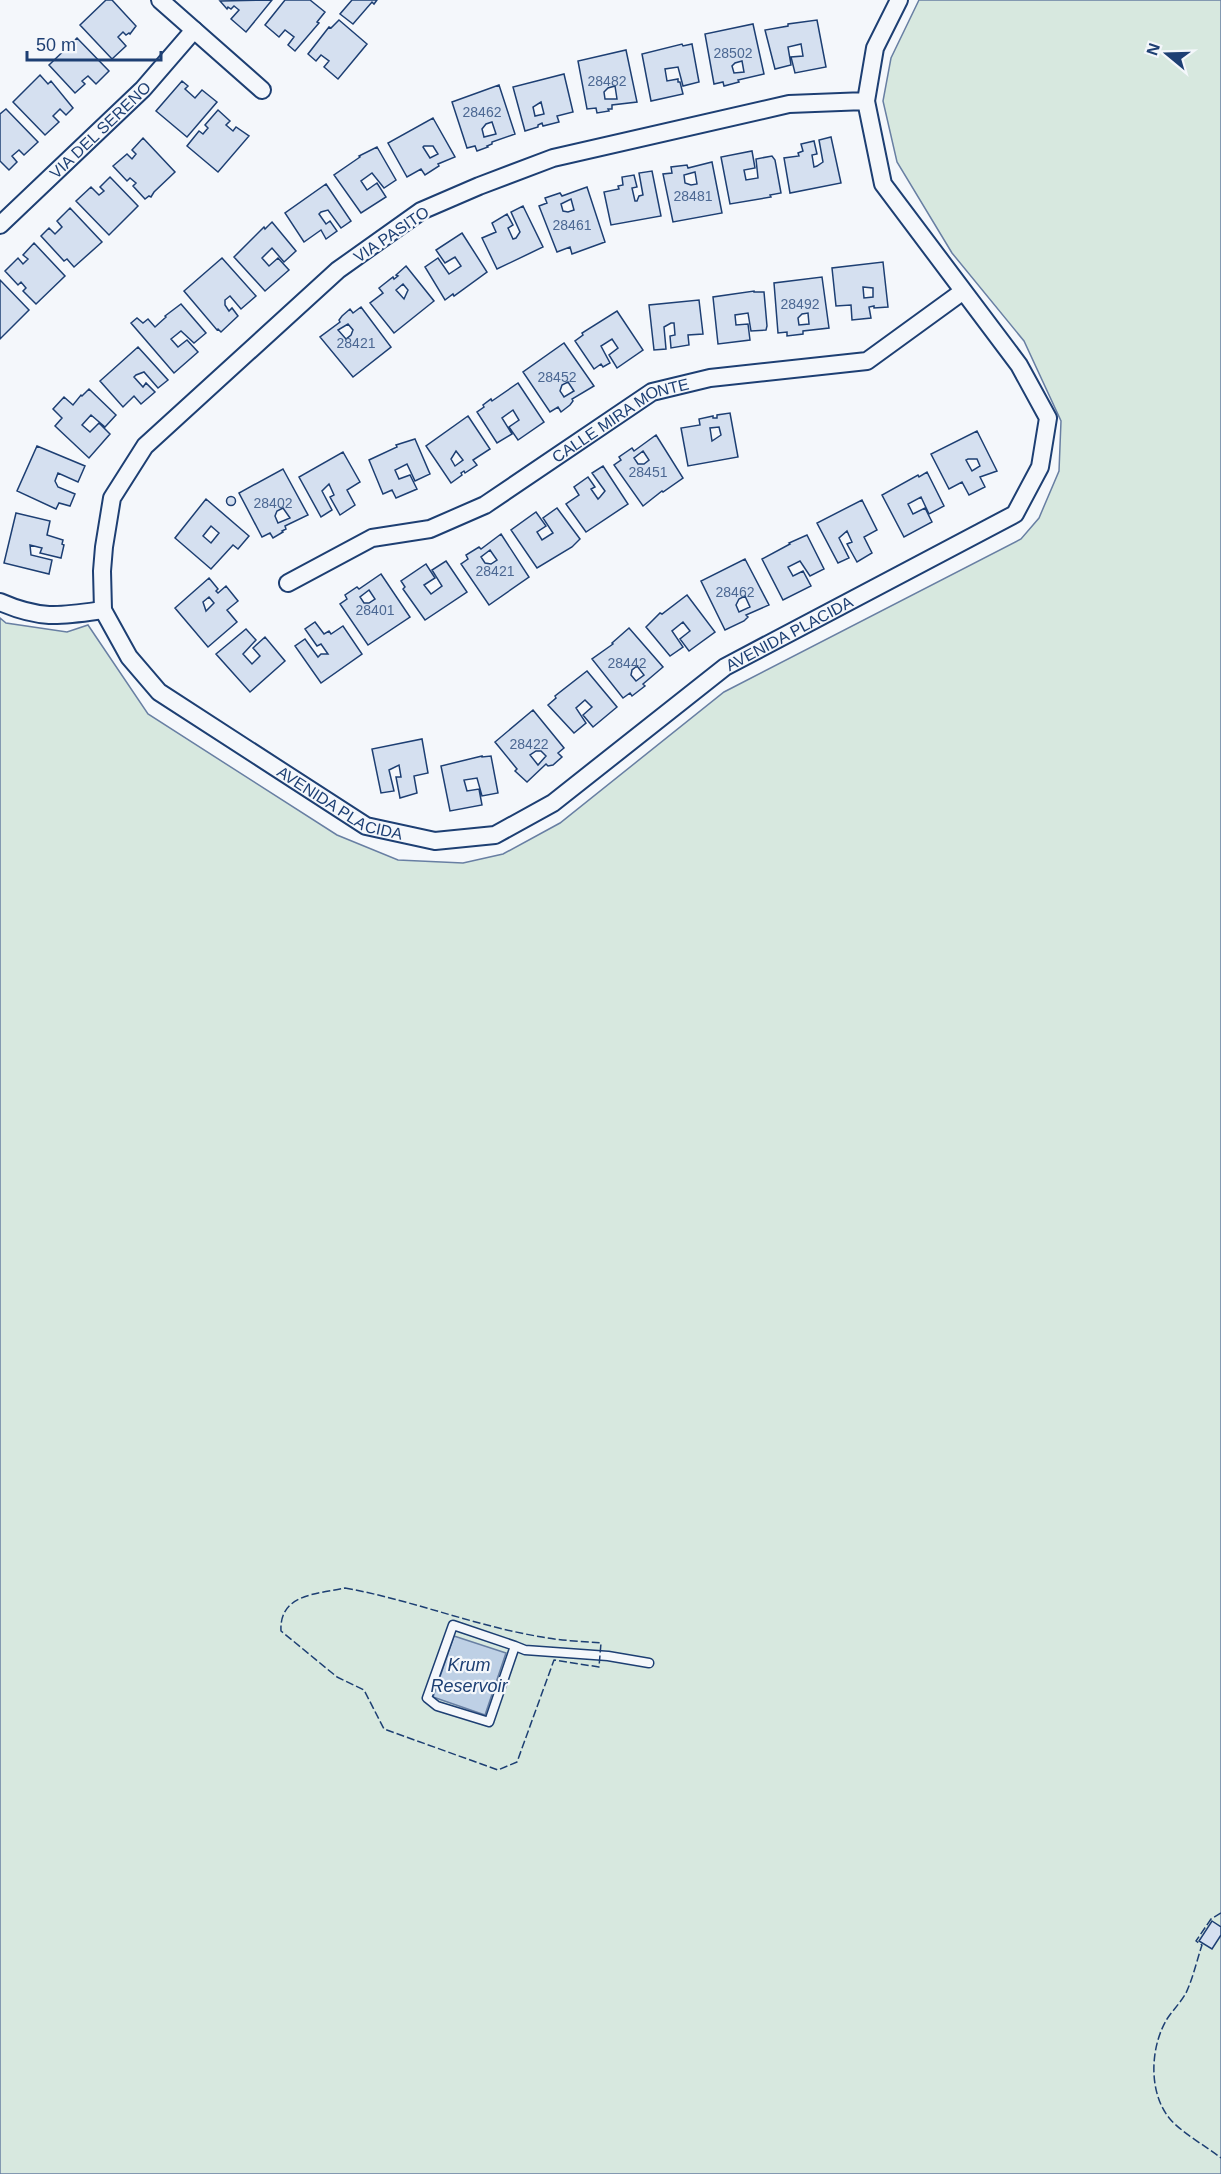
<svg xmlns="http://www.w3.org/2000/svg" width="1221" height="2174" font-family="Helvetica,sans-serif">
<rect width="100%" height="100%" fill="#f4f7fb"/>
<path fill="#d7e8df" stroke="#687fa3" stroke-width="1.5" d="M 919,0 L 1221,0 L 1221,2174 L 0,2174 L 0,618 L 6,623 L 67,632 L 88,625 L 148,714 L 337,835 L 398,860 L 463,863 L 503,854 L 560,823 L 724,692 L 1021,539 L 1039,518 L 1059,471 L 1061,421 L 1024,341 L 952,253 L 897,162 L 883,101 L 891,58 Z"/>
<path fill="#bed0e5" stroke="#687fa3" stroke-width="1.5" d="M 454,1636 L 506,1653 L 485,1715 L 433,1697 Z"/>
<path fill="#d5e0f0" stroke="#1d3f73" stroke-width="1.5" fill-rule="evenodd" d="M 106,0 L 112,0 L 136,26 L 130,34 L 129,33 L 126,35 L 123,32 L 118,37 L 126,46 L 112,59 L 80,25 Z
M 272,0 L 246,32 L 231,19 L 239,10 L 234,6 L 231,9 L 228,7 L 227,9 L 220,1 Z
M 285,0 L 310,0 L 325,12 L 317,22 L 319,23 L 295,51 L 288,45 L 294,37 L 285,30 L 279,37 L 265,25 Z
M 352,0 L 377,0 L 374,4 L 372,2 L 353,24 L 340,14 Z
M 339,20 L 367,44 L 338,79 L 324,67 L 329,61 L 321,55 L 316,61 L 308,54 L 329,27 L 331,28 Z
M 817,20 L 826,67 L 795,73 L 791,57 L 803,56 L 801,44 L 788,47 L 791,65 L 775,69 L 765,30 L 788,26 L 788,24 Z
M 753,24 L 764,74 L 738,80 L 739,82 L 724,86 L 723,82 L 714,84 L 705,34 ZM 742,61 L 744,72 L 734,73 L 732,66 L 735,63 Z
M 77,38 L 109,71 L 96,84 L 88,76 L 82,81 L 85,84 L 75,93 L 49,65 Z
M 682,44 L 683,46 L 692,44 L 699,82 L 683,86 L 678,67 L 665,69 L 667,81 L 678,79 L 678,82 L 680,82 L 683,94 L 651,101 L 642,54 Z
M 626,50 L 637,102 L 612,105 L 612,109 L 608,109 L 609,111 L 597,113 L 596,108 L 587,109 L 578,61 ZM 615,86 L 617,99 L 605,99 L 604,92 L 608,88 Z
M 564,74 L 573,112 L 557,116 L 559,122 L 543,126 L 542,123 L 538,125 L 538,127 L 525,131 L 513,87 ZM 541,102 L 544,114 L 535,116 L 533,107 Z
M 40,75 L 48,84 L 51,81 L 73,108 L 66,115 L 60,109 L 53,116 L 59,122 L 45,135 L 13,102 Z
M 182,81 L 188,86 L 185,89 L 195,98 L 202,90 L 217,102 L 187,137 L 156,111 Z
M 499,85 L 515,134 L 492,142 L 492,144 L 487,146 L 488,147 L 477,151 L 475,146 L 467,148 L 452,102 ZM 492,122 L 496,134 L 484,137 L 482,129 L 486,124 Z
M 6,109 L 38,142 L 24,155 L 19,150 L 12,156 L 17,162 L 9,170 L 0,161 L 0,114 Z
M 218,110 L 230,121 L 226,125 L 233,131 L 236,127 L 249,136 L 218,172 L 187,146 L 199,131 L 203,134 L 208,128 L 205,125 Z
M 433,118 L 455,157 L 438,164 L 439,166 L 425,175 L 421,169 L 407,177 L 388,143 ZM 424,146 L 433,146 L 438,154 L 430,158 L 423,147 Z
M 831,137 L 841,183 L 790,193 L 784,158 L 799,156 L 798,153 L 803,151 L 801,144 L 814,141 L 817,154 L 812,155 L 814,167 L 817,166 L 823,162 L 819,140 Z
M 143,138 L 175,172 L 154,192 L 151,197 L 149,196 L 145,199 L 133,186 L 136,183 L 130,178 L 127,181 L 113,166 L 127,154 L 132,159 L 136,154 L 132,150 Z
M 377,147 L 396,180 L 384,188 L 372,173 L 361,181 L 367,190 L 377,183 L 386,197 L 361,213 L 334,175 L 360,157 L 359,156 Z
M 752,151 L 755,168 L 744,170 L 746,180 L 758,178 L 756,159 L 772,156 L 775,160 L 781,193 L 770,195 L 771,197 L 730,204 L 721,157 Z
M 712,162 L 722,213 L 673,222 L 663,174 L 672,173 L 671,167 L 687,165 L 688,168 ZM 695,172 L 697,184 L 691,185 L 685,183 L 684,175 Z
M 652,171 L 661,216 L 611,225 L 604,192 L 619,189 L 618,186 L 623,185 L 622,177 L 634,175 L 637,187 L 632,188 L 635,201 L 637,201 L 639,196 L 643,195 L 639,173 Z
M 110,177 L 138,206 L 109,235 L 76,201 L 91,187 L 99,195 L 104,191 L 100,187 Z
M 326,184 L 351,221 L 341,228 L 328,210 L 321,212 L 319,214 L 326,224 L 330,221 L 337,231 L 326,239 L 321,230 L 304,242 L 285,213 Z
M 587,187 L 605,242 L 572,254 L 570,247 L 557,252 L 539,206 L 547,203 L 545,198 L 560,193 L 562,196 ZM 571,199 L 574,210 L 568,212 L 563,211 L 561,204 Z
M 523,206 L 543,247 L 497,269 L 482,238 L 496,232 L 492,223 L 507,214 L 513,225 L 508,228 L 513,239 L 516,238 L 520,232 L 511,212 Z
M 70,208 L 102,242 L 74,267 L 67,259 L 64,261 L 41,236 L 49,228 L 55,234 L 62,227 L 57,221 Z
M 272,222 L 296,251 L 284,262 L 272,248 L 262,258 L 269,266 L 278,258 L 289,270 L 265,291 L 234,257 L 264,227 L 265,229 Z
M 462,233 L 487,272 L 454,296 L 453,294 L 445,300 L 425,267 L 438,258 L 449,274 L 461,266 L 455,257 L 445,263 L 436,250 Z
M 34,243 L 65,276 L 36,304 L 23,291 L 26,288 L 21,282 L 18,285 L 5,271 L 18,258 L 23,264 L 28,259 L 23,255 Z
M 222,258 L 256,296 L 241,309 L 230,296 L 225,300 L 225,305 L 229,311 L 232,308 L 238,316 L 221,332 L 218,329 L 217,330 L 184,291 Z
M 883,262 L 888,307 L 874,308 L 874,306 L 869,307 L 871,318 L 852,320 L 851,305 L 836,306 L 832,268 ZM 863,287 L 873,288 L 873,297 L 864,298 Z
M 406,266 L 434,301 L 394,333 L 370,303 L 383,293 L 379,288 L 393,277 L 394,279 L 398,276 L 396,275 ZM 403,284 L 408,290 L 404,299 L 396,290 Z
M 822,277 L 829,328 L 803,331 L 803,334 L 787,336 L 787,332 L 778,333 L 774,283 ZM 808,313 L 809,324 L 799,325 L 798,318 L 802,314 Z
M 0,280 L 29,310 L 0,339 Z
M 754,291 L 754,292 L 764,292 L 767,326 L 766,330 L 751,331 L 748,313 L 735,315 L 736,325 L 748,324 L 750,340 L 718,344 L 713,297 Z
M 699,300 L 703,334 L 688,335 L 689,345 L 671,348 L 670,336 L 675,335 L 674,323 L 671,323 L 664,327 L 666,349 L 654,350 L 649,305 Z
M 181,304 L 206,333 L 194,343 L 181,331 L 171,339 L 178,347 L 187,340 L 198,352 L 174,373 L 131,323 L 137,318 L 143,323 L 148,319 L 155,327 L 166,317 L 165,316 Z
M 361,307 L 391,347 L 353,377 L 320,337 L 340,322 L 339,320 L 342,316 L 350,309 L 353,313 ZM 348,324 L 353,330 L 351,335 L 346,339 L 338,330 Z
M 617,311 L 643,350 L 617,368 L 609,355 L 618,348 L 612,339 L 601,346 L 610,363 L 603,367 L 601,364 L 594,369 L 575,341 L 583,335 L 582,333 Z
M 564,343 L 594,386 L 572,399 L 573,401 L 570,405 L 561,412 L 558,407 L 550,412 L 523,372 ZM 568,382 L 574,391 L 564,397 L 560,391 L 562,385 Z
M 138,347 L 168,380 L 158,388 L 144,372 L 136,375 L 134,377 L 143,387 L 146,383 L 155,392 L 141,404 L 134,396 L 123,407 L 100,381 Z
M 518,383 L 544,422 L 518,440 L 509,427 L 519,420 L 513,410 L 502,418 L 512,434 L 497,443 L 477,412 L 484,407 L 483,405 L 491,399 L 492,401 Z
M 89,389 L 116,415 L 105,427 L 91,415 L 82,425 L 90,432 L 99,423 L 110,434 L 89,458 L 55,426 L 62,418 L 53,409 L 64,397 L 73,405 L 81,395 L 82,396 Z
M 730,413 L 738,457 L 688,466 L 681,428 L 700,425 L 699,419 L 713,416 L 713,418 L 717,418 L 717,415 ZM 719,427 L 721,435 L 712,441 L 710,428 Z
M 468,416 L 490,449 L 473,460 L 477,465 L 465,473 L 464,471 L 461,473 L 462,475 L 451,483 L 426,446 ZM 456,451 L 463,460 L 455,466 L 451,459 Z
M 977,431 L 997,471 L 980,477 L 985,487 L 969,495 L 962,482 L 949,489 L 931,454 ZM 968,459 L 977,459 L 980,466 L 972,471 L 966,460 Z
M 656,435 L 683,478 L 663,492 L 662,491 L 643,506 L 614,465 L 621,460 L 619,457 L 632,448 L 634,451 ZM 643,451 L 649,460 L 644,464 L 638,464 L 634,458 Z
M 415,439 L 430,474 L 415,481 L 407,464 L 395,470 L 399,479 L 410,475 L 417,489 L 396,498 L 392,490 L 383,494 L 369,460 L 397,447 L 396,445 Z
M 37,446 L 85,466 L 78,482 L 58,473 L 55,481 L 58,487 L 75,494 L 70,506 L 59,503 L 56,509 L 17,491 Z
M 343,452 L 360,482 L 347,490 L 355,505 L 340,515 L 330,497 L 334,495 L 329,484 L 322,491 L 332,510 L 321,517 L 299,477 Z
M 603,466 L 628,504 L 586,532 L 566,504 L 579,495 L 574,487 L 588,477 L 595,487 L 591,489 L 598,499 L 600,497 L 605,491 L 592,473 Z
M 283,469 L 308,515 L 285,526 L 286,529 L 282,531 L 283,532 L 273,538 L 270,533 L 262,537 L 239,493 ZM 283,508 L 290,518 L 278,523 L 275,516 L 277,511 Z
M 927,472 L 944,506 L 929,514 L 921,497 L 908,504 L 913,514 L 925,508 L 932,522 L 904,537 L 882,495 L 918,475 L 919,477 Z
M226.5 501a4.5 4.5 0 1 1 9 0a4.5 4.5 0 1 1-9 0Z
M 206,499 L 249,536 L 238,549 L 233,545 L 211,569 L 175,538 ZM 211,526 L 219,533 L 211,543 L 203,536 Z
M 862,500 L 877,530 L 864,537 L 872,553 L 857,562 L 847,544 L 852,542 L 847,531 L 839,538 L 849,558 L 838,563 L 817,523 Z
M 557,508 L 580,539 L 572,547 L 537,568 L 511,530 L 536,512 L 546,526 L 537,532 L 542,540 L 553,533 L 543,518 Z
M 16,513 L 50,521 L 47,535 L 63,540 L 62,544 L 64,545 L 61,558 L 40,553 L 42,548 L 30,545 L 31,555 L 52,560 L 49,574 L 4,563 Z
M 501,534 L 529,577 L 489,605 L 461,564 L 468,559 L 466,555 L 479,547 L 481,549 ZM 490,550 L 497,560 L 491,564 L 485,563 L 481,557 Z
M 807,535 L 824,569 L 810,576 L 800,561 L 788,567 L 793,576 L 803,571 L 811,586 L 783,600 L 762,559 L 790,544 L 789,543 Z
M 745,559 L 769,605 L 746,615 L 748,617 L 744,621 L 725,630 L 701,581 ZM 745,596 L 750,607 L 739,612 L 736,605 L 739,599 Z
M 446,561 L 467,592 L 425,620 L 403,589 L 405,587 L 401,581 L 426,564 L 435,578 L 424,585 L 431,594 L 442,586 L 432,570 Z
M 381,574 L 410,617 L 368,645 L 340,604 L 347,599 L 345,595 L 357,587 L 359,589 ZM 369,590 L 375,599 L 369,603 L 364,603 L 360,597 Z
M 209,578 L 218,589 L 216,591 L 218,593 L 226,586 L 238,601 L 227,610 L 237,622 L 208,647 L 175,608 ZM 209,597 L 214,603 L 206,611 L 203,602 Z
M 687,595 L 715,632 L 689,651 L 680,639 L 690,631 L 683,622 L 672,631 L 683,647 L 670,656 L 646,627 L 660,613 L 662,614 Z
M 315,622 L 324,634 L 329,631 L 331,634 L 343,626 L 362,654 L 321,683 L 295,646 L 305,639 L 318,657 L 321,654 L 328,654 L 321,644 L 317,646 L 305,629 Z
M 629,628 L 663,667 L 643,684 L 645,686 L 632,696 L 630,693 L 623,698 L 592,659 L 613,644 L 612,643 ZM 637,666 L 644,675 L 636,681 L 631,675 L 632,670 Z
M 246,629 L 256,640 L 243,654 L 252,664 L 260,656 L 253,648 L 265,637 L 285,661 L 250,692 L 216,654 Z
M 587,671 L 617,707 L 593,727 L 583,715 L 592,707 L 585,700 L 576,708 L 586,723 L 574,733 L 548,705 L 556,698 L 555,696 Z
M 533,710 L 564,748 L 558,753 L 562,757 L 553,765 L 548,766 L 546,764 L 527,782 L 515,771 L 517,769 L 495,742 ZM 536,751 L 541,751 L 546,756 L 538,765 L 530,755 Z
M 422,739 L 428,773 L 414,776 L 417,793 L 400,798 L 396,777 L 401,777 L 399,765 L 389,770 L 394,791 L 381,793 L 372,749 Z
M 482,756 L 482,757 L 491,756 L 498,793 L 482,796 L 477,778 L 464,780 L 467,791 L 479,789 L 482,805 L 450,811 L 441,766 Z
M 1212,1921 L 1221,1927 L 1221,1935 L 1212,1949 L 1199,1941 Z"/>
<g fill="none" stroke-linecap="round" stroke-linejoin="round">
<g stroke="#1d3f73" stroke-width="11">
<path id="lane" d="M 515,1646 L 489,1722 L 437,1706 L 427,1698 L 453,1625 L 515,1646 L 525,1650 L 608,1656 L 649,1663"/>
</g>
<g stroke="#1d3f73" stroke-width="20">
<g id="street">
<path d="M 160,0 L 262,90"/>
<path id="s1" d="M 866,101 L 789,104 L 553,158 L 479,186 L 421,211 L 338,270 L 145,446 L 112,498 L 104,547 L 102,571 L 103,610 L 129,657 L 159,692 L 366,826 L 435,841 L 495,835 L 553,803 L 725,667 L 1015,514 L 1040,467 L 1048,418 L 1019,365 L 883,184 L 866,101 L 875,48 L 899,0"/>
<path id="s2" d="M 0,225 L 143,89 L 194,30"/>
<path id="s3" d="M 288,583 L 372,538 L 430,529 L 485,505 L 652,392 L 710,378 L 867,361 L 962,292"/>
<path d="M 0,602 C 41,620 61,616 103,610"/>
</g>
</g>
<use href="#lane" stroke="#f4f7fb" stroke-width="8"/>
<use href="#street" stroke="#f4f7fb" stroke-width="16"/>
<path stroke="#1d3f73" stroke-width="1.5" stroke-dasharray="8 3" stroke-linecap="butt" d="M 345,1588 C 412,1600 475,1626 542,1637 C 561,1641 582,1641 601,1643 L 599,1667 L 554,1660 L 517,1762 L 498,1770 L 384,1729 L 364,1690 L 337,1677 L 281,1631 C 279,1594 317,1594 345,1588 Z
M 1221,1913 L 1211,1919 L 1196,1941 L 1202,1945 C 1197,1960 1193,1978 1186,1993 C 1181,2002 1173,2010 1167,2019 C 1150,2047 1148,2093 1170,2119 C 1181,2132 1207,2147 1221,2158"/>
</g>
<g text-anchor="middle" stroke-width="4.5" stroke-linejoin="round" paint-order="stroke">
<g font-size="14" fill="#4b6792">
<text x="733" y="58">28502</text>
<text x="607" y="86">28482</text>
<text x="482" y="117">28462</text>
<text x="693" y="201">28481</text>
<text x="572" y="230">28461</text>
<text x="800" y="309">28492</text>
<text x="356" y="348">28421</text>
<text x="557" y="382">28452</text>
<text x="648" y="477">28451</text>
<text x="273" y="508">28402</text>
<text x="495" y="576">28421</text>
<text x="735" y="597">28462</text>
<text x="375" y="615">28401</text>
<text x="627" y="668">28442</text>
<text x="529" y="749">28422</text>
</g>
<g font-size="16" fill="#1d3f73" stroke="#f4f7fb">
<text dy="6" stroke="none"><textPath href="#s2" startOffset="138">VIA DEL SERENO</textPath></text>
<text transform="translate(391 234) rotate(-34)" y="6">VIA PASITO</text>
<text dy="6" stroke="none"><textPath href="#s3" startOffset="375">CALLE MIRA MONTE</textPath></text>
<text dy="6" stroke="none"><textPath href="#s1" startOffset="1834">AVENIDA PLACIDA</textPath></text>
<text dy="6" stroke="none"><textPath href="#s1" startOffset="1312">AVENIDA PLACIDA</textPath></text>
</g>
<g font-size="18" font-style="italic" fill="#1d3f73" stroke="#f4f7fb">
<text x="469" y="1671">Krum<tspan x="469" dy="21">Reservoir</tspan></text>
</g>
</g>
<g transform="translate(1167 54) rotate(289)" stroke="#f4f7fb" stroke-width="4.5" paint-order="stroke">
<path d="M0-4.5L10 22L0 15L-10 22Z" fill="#1d3f73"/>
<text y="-9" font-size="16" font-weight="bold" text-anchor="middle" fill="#1d3f73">N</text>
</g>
<path d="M27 51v9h134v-9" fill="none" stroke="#1d3f73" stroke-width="3"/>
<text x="36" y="51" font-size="18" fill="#1d3f73" stroke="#f4f7fb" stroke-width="4.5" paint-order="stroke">50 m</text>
</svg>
